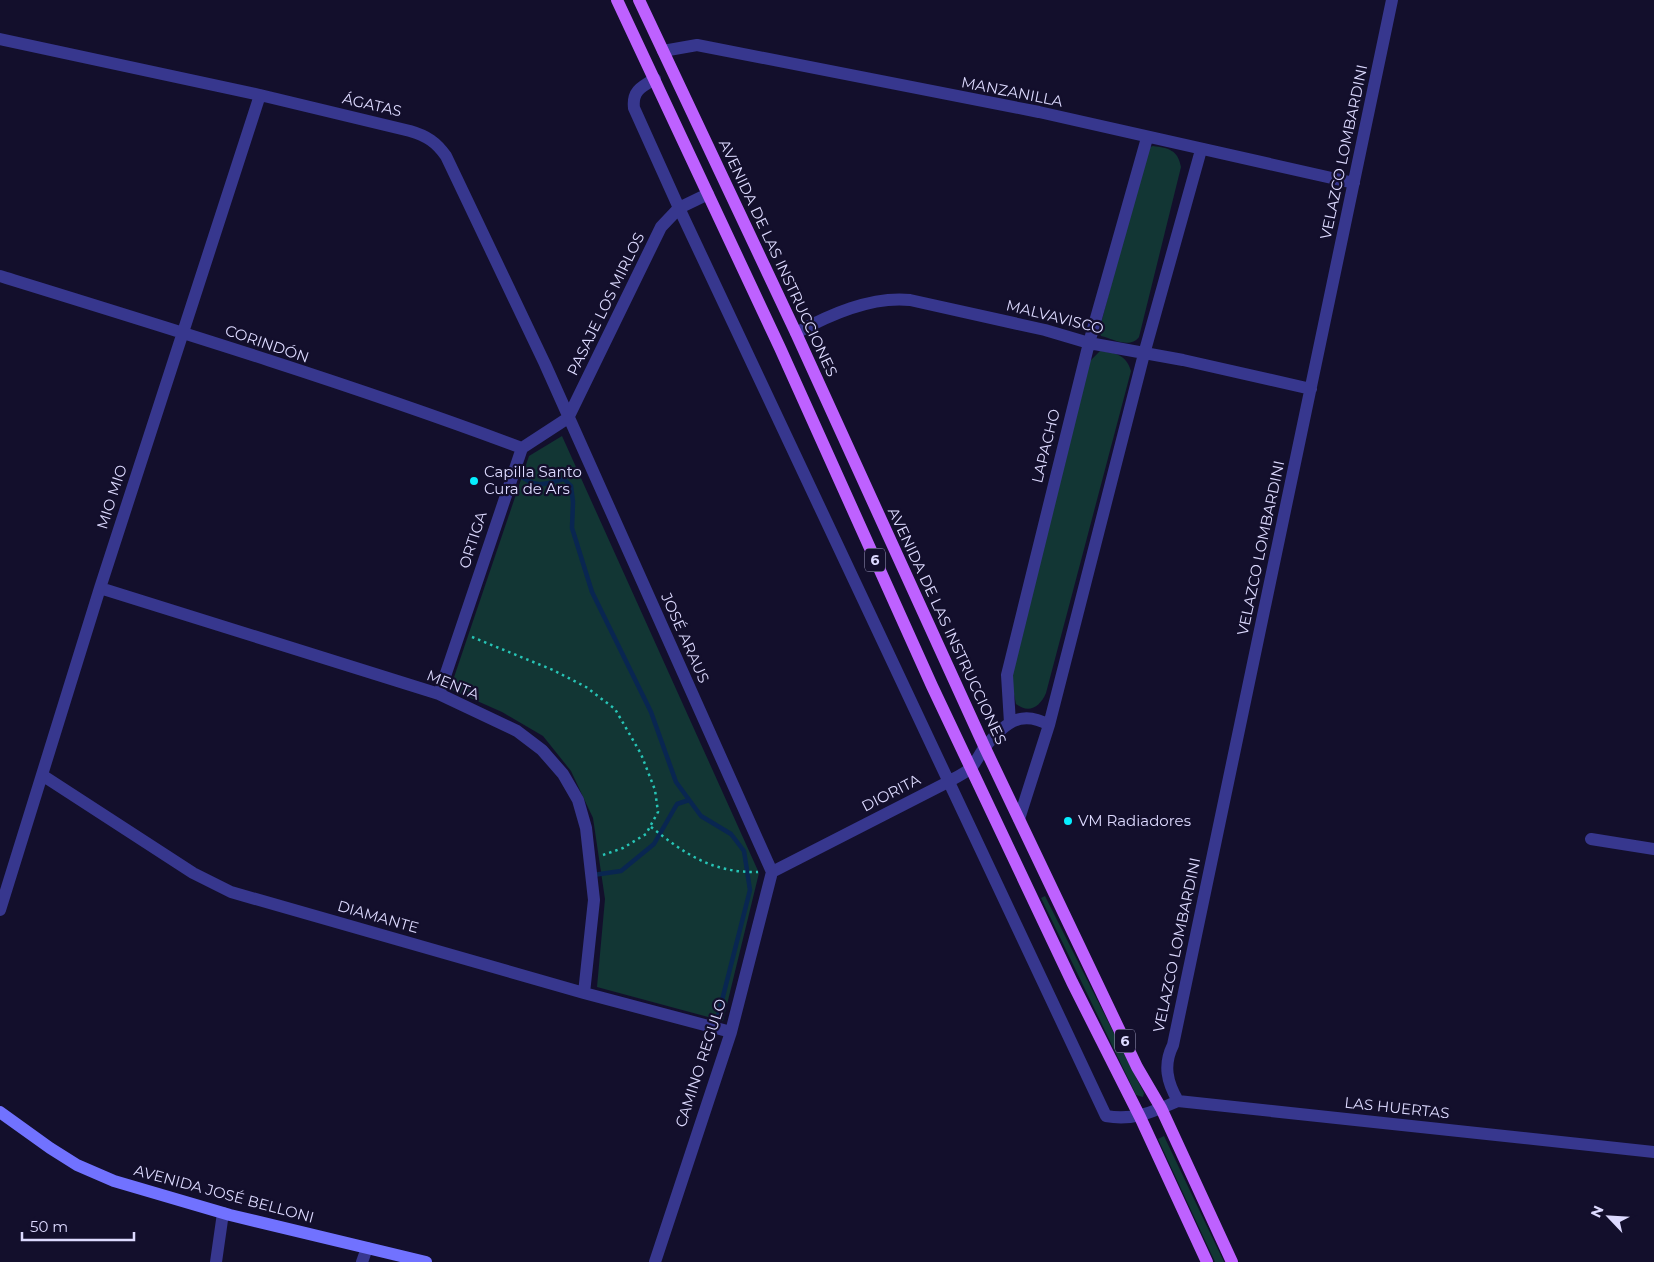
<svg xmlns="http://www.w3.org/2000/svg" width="1654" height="1262" font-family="Montserrat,sans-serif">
<rect width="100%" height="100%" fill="#130f2c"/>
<path fill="#123634" d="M 1153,146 C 1169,148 1178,150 1181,167 L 1139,337 C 1130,349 1113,339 1101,336 L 1099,331 L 1147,148 Z
M 1100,351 C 1115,353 1126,354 1131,371 L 1046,693 C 1040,707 1029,714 1016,704 L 1011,680 L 1089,362 Z
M 562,436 L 759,873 L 723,1021 L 597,987 L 605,899 L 593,818 L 571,771 L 543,736 L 502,712 L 450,689 L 529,456 Z
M 1045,896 L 1144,1093 L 1143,1097 L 1136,1095 L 1041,898 Z
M 1164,1136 L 1224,1262 L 1215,1262 L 1158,1139 Z"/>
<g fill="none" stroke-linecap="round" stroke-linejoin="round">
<path stroke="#092651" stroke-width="4.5" d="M 515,472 C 535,488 541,486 564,479 L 571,486 L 573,502 L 572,528 L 592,592 L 651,712 L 676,782 L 701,816 L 731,834 L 744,851 L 750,890 L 715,1028
M 593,875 L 621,871 L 654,844 L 677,804 L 689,800"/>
<path stroke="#27c5b6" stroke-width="2.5" stroke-dasharray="2.5 4" stroke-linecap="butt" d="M 472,637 L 553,670 L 586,687 L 615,709 L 641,754 L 655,790 L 658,812 L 646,834 L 623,848 L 603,855
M 651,827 C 685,854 712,873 758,872"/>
<path stroke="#37378e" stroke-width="12" d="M 0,39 L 260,95 L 410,131 C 427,136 436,142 446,156 L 545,364 L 772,872
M 663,51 L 697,45 L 1039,112 L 1354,183
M 655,79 C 641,87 632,91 634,108 L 679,208 L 1106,1116 C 1133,1121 1153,1112 1178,1101 L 1654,1152
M 0,276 C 175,330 351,384 522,448
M 796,333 C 829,315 871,296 910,300 L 1045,330 L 1089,343 L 1183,360 L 1311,389
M 568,418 L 661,227 L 679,208 L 708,194
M 100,588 L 439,694 L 517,731 L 542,750 L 563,774 L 578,800 L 586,828 L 594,900 L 584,993
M 439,694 L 522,448 L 568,418
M 1010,723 L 1007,675 L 1089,343 L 1147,138
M 42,775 L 193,873 L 231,892 L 584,993 L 731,1032
M 1019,819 L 1049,725 L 1144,354 L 1201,150
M 1591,839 L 1654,849
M 772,872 L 948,782 C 955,778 965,773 971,768 C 976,762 980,754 984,748 C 1004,725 1019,708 1049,725
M 0,910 L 100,588 L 260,95
M 1178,1101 C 1167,1082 1163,1065 1173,1045 L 1392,0
M 216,1262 L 223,1213
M 362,1262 L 367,1248
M 655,1262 L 731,1032 L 772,872"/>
<path stroke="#7172ff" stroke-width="12" d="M 0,1112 L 50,1148 L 77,1165 L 114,1181 L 230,1215 L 426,1262"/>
<path stroke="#be61ff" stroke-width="12" d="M 617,0 L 780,348 L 932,686 L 1072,982 L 1140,1117 L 1207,1262
M 639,0 L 796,333 L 985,748 L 1137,1067 L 1161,1108 L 1232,1262"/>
</g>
<g fill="#06eeff" stroke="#130f2c" stroke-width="2">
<circle cx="474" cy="481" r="5"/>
<circle cx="1068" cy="821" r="5"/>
</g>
<g text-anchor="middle" stroke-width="4.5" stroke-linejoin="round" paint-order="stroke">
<g fill="#130f2c" stroke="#a09dc0" stroke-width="1">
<rect x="865" y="548.5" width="20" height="23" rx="4"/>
<rect x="1115" y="1029.5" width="20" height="23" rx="4"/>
</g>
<g font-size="14" font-weight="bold" fill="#dddaff">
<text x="875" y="565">6</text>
<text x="1125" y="1046">6</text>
</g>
<g font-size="15" fill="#dddaff" stroke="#130f2c">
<text transform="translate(1012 92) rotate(11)" y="5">MANZANILLA</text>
<text transform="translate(372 105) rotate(13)" y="5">ÁGATAS</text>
<text transform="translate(1344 152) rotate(-78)" y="5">VELAZCO LOMBARDINI</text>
<text transform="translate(778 258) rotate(65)" y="5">AVENIDA DE LAS INSTRUCCIONES</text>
<text transform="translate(606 304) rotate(-64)" y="5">PASAJE LOS MIRLOS</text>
<text transform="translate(1055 317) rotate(14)" y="5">MALVAVISCO</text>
<text transform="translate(267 344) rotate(19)" y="5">CORINDÓN</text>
<text transform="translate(1046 446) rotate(-76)" y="5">LAPACHO</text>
<text transform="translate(112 497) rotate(-72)" y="5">MIO MIO</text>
<text transform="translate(473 540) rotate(-72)" y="5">ORTIGA</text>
<text transform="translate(1261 548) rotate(-78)" y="5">VELAZCO LOMBARDINI</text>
<text transform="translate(947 626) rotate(65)" y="5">AVENIDA DE LAS INSTRUCCIONES</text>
<text transform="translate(685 638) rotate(66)" y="5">JOSÉ ARAUS</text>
<text transform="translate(453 685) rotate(22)" y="5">MENTA</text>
<text transform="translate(891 793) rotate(-27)" y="5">DIORITA</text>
<text transform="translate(378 917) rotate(16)" y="5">DIAMANTE</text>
<text transform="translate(1177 945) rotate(-78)" y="5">VELAZCO LOMBARDINI</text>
<text transform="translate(701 1063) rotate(-72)" y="5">CAMINO REGULO</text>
<text transform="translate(1397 1108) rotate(6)" y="5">LAS HUERTAS</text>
<text transform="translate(224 1194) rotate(15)" y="5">AVENIDA JOSÉ BELLONI</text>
</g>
<g font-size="15" fill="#dddaff" stroke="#130f2c" text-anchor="start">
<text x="484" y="477">Capilla Santo<tspan x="484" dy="17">Cura de Ars</tspan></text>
<text x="1078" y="826">VM Radiadores</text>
</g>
</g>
<g transform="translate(1609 1217) rotate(295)" stroke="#130f2c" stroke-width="4" paint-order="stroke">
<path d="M0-4L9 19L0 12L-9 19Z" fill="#dddaff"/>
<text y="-8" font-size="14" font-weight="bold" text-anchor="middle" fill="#dddaff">N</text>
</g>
<path d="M22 1232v8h112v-8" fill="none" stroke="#dddaff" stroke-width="2.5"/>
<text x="30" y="1232" font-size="15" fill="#dddaff" stroke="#130f2c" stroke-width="4" paint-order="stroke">50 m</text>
</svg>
